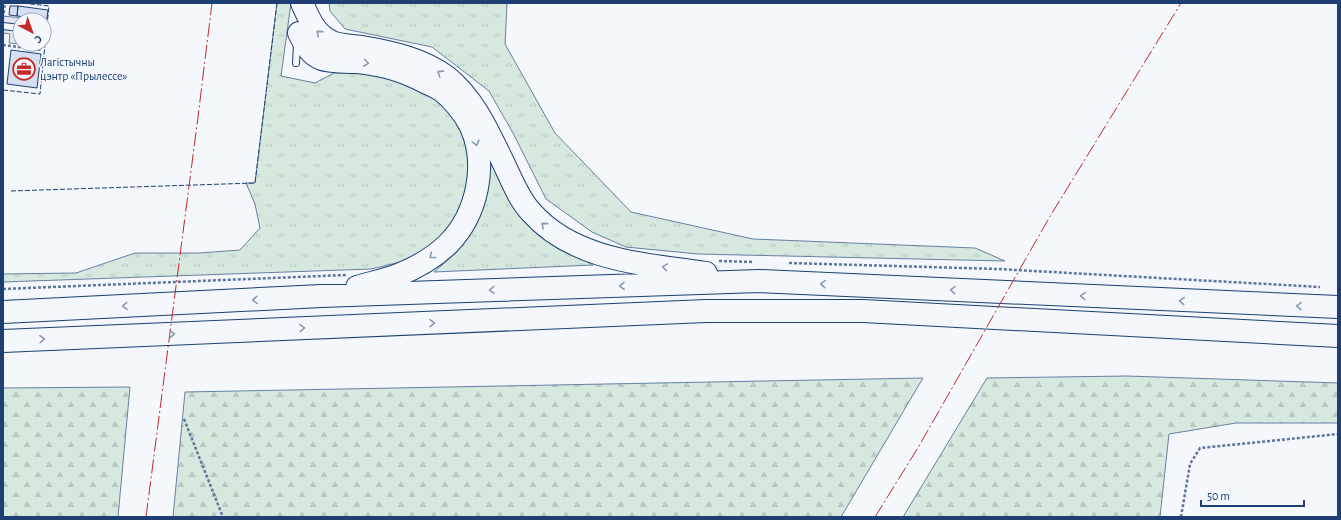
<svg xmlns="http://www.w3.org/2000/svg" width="1341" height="520" font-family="'Alegreya Sans',sans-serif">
<defs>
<pattern id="grass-tufts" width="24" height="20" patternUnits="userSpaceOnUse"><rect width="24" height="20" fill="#d7e8df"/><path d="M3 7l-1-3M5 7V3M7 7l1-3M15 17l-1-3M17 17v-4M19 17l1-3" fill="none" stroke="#b8c8c3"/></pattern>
<pattern id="forest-firs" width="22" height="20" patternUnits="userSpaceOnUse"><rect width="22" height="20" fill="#d7e8df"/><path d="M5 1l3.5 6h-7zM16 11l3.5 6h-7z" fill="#b8c8c3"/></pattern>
</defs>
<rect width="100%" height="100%" fill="#f4f7fb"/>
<path fill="url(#grass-tufts)" stroke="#687fa3" d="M 277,3 L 291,3 L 281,76 L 315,83 L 334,73 L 376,72 L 418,86 L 448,108 L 465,128 L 471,153 L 462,215 L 436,245 L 409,260 L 371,269 L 3,282 L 3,274 L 76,273 L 135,253 L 200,253 L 240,250 L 260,228 L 255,204 L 246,183 L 255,183 Z
M 329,3 L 507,3 L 505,44 L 555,133 L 631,212 L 753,239 L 975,248 L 1005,261 L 698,254 L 626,247 L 592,232 L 546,199 L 513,133 L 489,91 L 432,47 L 345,29 L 330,11 Z
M 480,138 L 535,230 L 554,245 L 593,265 L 434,272 L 457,252 L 475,226 Z"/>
<path fill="url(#forest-firs)" stroke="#687fa3" d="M 1127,376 L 1338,383 L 1338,423 L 1236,423 L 1169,434 L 1160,517 L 903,517 L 987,378 Z
M 923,378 L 841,517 L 173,517 L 185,392 Z
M 130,387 L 118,517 L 3,517 L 3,388 Z"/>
<path fill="#e3e8f0" stroke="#687fa3" d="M 3,16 L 32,19 L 20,20 L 20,44 L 29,44 L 29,45 L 9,43 L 10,34 L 3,33 Z"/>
<path fill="#d5e0f0" stroke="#1d3f73" d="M 10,6 L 18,6 L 17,16 L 9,15 Z
M 18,6 L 48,10 L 44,42 L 44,20 L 34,20 L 34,18 L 17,16 Z
M 31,44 L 44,44 L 43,47 L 31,46 Z
M 11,50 L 41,54 L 37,88 L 7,84 Z"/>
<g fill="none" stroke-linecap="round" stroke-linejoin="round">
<g stroke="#1d3f73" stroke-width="8">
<path id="lane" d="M 3,26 L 20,28
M 296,63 L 297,44"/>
</g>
<g stroke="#1d3f73" stroke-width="24">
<path id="highway" d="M 302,3 C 309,18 314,33 330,41 C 336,45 354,46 362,47 C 392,52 423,59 447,77 C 474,99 488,131 503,162 C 511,178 518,198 531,212 C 574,261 645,264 706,273
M 299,33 C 304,43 310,55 322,59 C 330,62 349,62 358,62 C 384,65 402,70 425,82 C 430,84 436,87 441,90 C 453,99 465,114 471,127 C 488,165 477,214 449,243 C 435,257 416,268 398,275 C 385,280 370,283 357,287
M 3,312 L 321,296 L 759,281 L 1338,307
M 3,341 L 706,311 L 863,311 L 1338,336"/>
</g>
<path stroke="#5e769c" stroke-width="2.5" stroke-dasharray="3 2" stroke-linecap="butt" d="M 3,18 L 5,3
M 3,45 L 42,50
M 719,261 L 754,262
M 789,263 L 998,269 L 1320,287
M 3,289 L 346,275
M 184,419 L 223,517
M 1181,517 L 1190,464 L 1200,448 L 1338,434"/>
<use href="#lane" stroke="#f4f7fb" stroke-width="6"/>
<use href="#highway" stroke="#f4f7fb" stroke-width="22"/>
<path stroke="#1d3f73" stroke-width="1" stroke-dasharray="5 2" stroke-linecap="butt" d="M 3,90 L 40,94 L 49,6 L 22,3
M 11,191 L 255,183 L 277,3"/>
<path stroke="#c62828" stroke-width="1" stroke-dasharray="14 3 2 3" stroke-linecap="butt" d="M 146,517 L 198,117 L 212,3
M 875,517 L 919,446 L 1049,218 L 1181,3"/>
</g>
<defs><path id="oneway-chevron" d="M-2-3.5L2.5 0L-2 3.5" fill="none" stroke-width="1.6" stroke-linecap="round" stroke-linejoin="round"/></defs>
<g stroke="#889bb7">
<use href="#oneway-chevron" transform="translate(319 33) rotate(-139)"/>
<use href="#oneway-chevron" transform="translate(366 63) rotate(7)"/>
<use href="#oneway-chevron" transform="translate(440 73) rotate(-147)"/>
<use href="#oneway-chevron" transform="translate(476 143) rotate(75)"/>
<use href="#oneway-chevron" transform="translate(544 225) rotate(-139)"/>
<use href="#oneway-chevron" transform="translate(432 256) rotate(142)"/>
<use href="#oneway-chevron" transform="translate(665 267) rotate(-171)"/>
<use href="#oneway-chevron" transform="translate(823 284) rotate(-177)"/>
<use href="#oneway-chevron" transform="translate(622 286) rotate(178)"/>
<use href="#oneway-chevron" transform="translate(492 290) rotate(178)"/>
<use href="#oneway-chevron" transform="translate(953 290) rotate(-177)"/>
<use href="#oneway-chevron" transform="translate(1083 296) rotate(-177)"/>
<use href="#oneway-chevron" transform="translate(255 300) rotate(177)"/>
<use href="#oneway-chevron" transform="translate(1182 301) rotate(-177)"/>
<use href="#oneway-chevron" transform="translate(125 306) rotate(177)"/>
<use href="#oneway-chevron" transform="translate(1299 306) rotate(-178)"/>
<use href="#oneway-chevron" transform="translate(432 323) rotate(-2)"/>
<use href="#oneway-chevron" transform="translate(302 328) rotate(-2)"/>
<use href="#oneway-chevron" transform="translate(172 334) rotate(-2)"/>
<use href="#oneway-chevron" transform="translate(42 339) rotate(-2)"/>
</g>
<defs>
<g id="office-ring" transform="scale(1.15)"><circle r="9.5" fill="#f4f7fb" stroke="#c62828" stroke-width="1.5"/><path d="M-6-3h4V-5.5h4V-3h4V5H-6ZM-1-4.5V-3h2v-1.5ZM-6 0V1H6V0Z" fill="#c62828"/></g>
</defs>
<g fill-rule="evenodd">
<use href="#office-ring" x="24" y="69"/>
</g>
<g text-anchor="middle" stroke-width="3" stroke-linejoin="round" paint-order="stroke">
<g font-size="12" fill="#1d3f73" stroke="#f4f7fb" text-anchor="start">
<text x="40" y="66">Лагістычны<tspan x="40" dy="14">цэнтр «Прылессе»</tspan></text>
</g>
</g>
<rect width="1341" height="520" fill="none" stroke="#1d3f73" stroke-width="8"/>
<g transform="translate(32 32) rotate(139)"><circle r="19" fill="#f4f7fb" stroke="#9eadc5"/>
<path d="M0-3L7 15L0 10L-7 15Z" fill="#c62828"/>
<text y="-6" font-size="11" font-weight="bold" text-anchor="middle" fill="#1d3f73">С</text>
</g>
<path d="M1201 500v6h103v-6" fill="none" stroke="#1d3f73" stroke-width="2"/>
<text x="1207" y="500" font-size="12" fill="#1d3f73" stroke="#f4f7fb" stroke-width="3" paint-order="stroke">50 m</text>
</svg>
